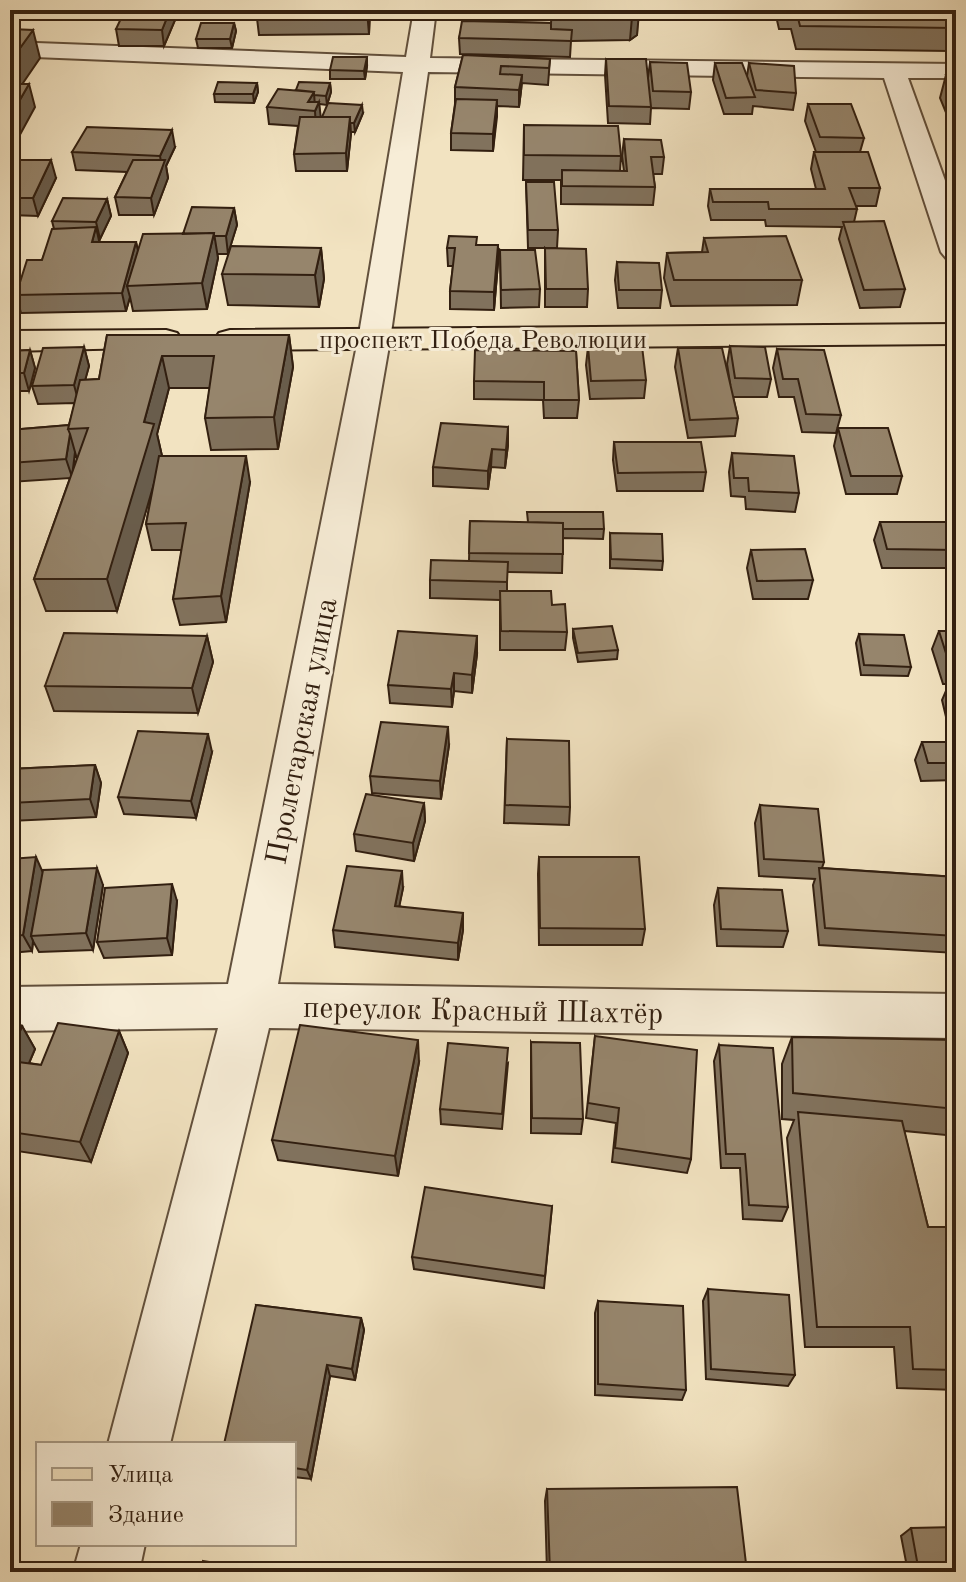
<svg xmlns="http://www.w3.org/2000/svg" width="966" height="1582" font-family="'Old Standard TT',serif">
<rect width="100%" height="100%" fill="#f2e3c1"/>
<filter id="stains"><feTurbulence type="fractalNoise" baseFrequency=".0025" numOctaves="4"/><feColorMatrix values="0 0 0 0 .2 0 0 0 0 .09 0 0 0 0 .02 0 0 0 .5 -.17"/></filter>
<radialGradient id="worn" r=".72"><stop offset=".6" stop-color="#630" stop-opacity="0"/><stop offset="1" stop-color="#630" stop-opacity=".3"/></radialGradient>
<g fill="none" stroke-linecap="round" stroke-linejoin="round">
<g stroke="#62503c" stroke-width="4">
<path id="minor" d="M 414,10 L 436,10 L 430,58 L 956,64 L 956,78 L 908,78 L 956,211 L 956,261 L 946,258 L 941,252 L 884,78 L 428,72 L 390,340 L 278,984 L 956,994 L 956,1038 L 269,1028 L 170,1444 L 108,1444 L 218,1028 L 10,1031 L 10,987 L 228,984 L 358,340 L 403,72 L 10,56 L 10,42 L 406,57 Z
M 81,1544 L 145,1544 L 139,1572 L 73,1572 Z"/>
</g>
<g stroke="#321f10" stroke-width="4">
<path id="primary" d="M 956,324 L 956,344 L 230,350 L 219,347 L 214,340 L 219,333 L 230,330 Z
M 166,330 L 177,333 L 182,340 L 177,347 L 10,351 L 10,331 Z"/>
</g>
<use href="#minor" fill="#f7edd7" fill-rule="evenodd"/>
<use href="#primary" fill="#f2e3c1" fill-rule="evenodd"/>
</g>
<path fill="#81725d" stroke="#321f10" stroke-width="2" fill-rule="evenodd" d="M 189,10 L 232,10 L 229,19 L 190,19 Z
M 256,10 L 370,10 L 369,34 L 259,35 Z
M 464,10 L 507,10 L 507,22 L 551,23 L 552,10 L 638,10 L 637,35 L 630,40 L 571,41 L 570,57 L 460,54 L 459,38 L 464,21 Z
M 776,10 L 947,10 L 955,28 L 949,51 L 796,49 L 791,29 L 779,29 L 776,16 Z
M 175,20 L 164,46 L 119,46 L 116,29 Z
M 234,23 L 236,31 L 232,48 L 198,48 L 196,39 Z
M 463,55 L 550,59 L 548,85 L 522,83 L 519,107 L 497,106 L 493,151 L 451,150 L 451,133 L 455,104 L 455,87 Z
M 606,59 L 648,78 L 650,62 L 691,92 L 689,109 L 651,108 L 650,124 L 608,123 L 605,75 Z
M 715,63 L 747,76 L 749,63 L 796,93 L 793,110 L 753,106 L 752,114 L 724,114 L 713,80 Z
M 367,66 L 365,79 L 330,79 L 330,70 Z
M 956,72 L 956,137 L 940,98 L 946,75 L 955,75 Z
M 257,83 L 258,92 L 254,103 L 215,102 L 214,94 Z
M 330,83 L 331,92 L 327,105 L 319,104 L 320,117 L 363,113 L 355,132 L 351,132 L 347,171 L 296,171 L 294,154 L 298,126 L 269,124 L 267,107 L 296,90 Z
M 808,104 L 864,138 L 860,152 L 880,188 L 876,206 L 856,206 L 857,209 L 854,222 L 905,289 L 900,307 L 860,308 L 839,239 L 842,227 L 766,226 L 765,220 L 711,220 L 708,206 L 710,189 L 816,189 L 811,169 L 814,152 L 816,152 L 805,121 Z
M 524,125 L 621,156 L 620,171 L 624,171 L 622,156 L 624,139 L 664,157 L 662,174 L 653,174 L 655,187 L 653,205 L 561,204 L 561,180 L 523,180 Z
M 175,147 L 166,166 L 168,178 L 154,215 L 119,215 L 115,197 L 127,172 L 76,170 L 72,152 Z
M 10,160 L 56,178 L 38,216 L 10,215 Z
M 526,182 L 558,230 L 557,248 L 528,248 Z
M 107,199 L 111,216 L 100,239 L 99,239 L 100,242 L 136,242 L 138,252 L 183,234 L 234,208 L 237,225 L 228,254 L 217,254 L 218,258 L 207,309 L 133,311 L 130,297 L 126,311 L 21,313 L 16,295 L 42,260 L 54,229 L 52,221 Z
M 704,238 L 802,280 L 797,305 L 671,306 L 664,278 L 667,253 L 702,252 Z
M 477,245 L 498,245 L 498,263 L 494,310 L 450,309 L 450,291 L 453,266 L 448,266 L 447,248 Z
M 321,248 L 324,279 L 319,307 L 228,305 L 222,274 Z
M 545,248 L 588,289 L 587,307 L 545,307 Z
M 500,250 L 540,289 L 539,307 L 501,308 Z
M 617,262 L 662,290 L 660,308 L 618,308 L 615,280 Z
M 107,335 L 289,335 L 293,367 L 278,449 L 211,450 L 205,418 L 210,388 L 169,388 L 157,434 L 162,456 L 250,482 L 226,622 L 180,625 L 173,599 L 182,550 L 152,550 L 146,524 L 154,482 L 117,611 L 46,611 L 34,579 L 70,478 L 10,482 L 10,430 L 69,425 L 75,403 L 38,404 L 32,386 L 84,347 L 89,366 L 85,380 L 99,379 ZM 75,452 L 77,459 L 73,471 Z
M 730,346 L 771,379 L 767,397 L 733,397 L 738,418 L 735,436 L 688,438 L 675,367 L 678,348 L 730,383 L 727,364 Z
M 588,347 L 646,380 L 644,398 L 590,399 L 586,365 Z
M 777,349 L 841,415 L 836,433 L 802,432 L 794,397 L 779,397 L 773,368 Z
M 30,350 L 35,368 L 29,391 L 10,391 L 10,351 Z
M 576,351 L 579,400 L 577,418 L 544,418 L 543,400 L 474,399 L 474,381 Z
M 508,427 L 508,445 L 505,468 L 491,467 L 488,489 L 433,486 L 433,467 Z
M 838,428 L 902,476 L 897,494 L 846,494 L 834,446 Z
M 614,442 L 706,472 L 703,491 L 617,491 L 613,460 Z
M 732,453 L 799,493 L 795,512 L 746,509 L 745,497 L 731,496 L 729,472 Z
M 470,521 L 604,529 L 603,539 L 563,538 L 562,573 L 507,572 L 507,591 L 552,605 L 567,632 L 565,650 L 500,650 L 500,600 L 430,598 L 430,580 L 469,561 Z
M 880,522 L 956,522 L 956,568 L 882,568 L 874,540 Z
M 610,533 L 663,561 L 662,570 L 610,568 Z
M 751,550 L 813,580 L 808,599 L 753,599 L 747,568 Z
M 573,629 L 618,650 L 617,659 L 578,662 L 573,638 Z
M 939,631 L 956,631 L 956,780 L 921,781 L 915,760 L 922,742 L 952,742 L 942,700 L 949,684 L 943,684 L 932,649 Z
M 859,634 L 911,667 L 908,676 L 861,675 L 856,643 Z
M 207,636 L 213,662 L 198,713 L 54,711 L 45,686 Z
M 477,654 L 472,693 L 454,691 L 452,707 L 390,703 L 388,685 Z
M 507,739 L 570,807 L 569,825 L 504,823 Z
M 449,745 L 441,799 L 372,793 L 370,776 Z
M 212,752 L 196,818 L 124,814 L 118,797 Z
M 95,765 L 101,783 L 96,817 L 10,821 L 10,769 Z
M 424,803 L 425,821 L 414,861 L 356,851 L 354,834 Z
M 760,805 L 824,862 L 822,868 L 956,877 L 956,953 L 819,945 L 813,885 L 815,879 L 759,876 L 755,823 Z
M 539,857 L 645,929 L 642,945 L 539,945 L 538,874 Z
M 10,859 L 43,872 L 103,885 L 93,950 L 39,952 L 33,941 L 32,951 L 10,953 Z
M 403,888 L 399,906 L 463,930 L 458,960 L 335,947 L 333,930 Z
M 718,888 L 788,931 L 783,947 L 717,946 L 714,905 Z
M 177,901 L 172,955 L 104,958 L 97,942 Z
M 10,1025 L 22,1026 L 35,1049 L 29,1063 L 41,1065 L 119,1031 L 128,1053 L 91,1162 L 10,1150 Z
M 595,1036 L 691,1159 L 687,1173 L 612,1162 L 616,1123 L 586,1118 Z
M 792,1037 L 956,1040 L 956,1136 L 904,1131 L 928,1227 L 956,1241 L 956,1390 L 897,1388 L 894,1347 L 805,1347 L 787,1138 L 794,1120 L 782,1119 L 782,1064 Z
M 531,1042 L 583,1119 L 581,1134 L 531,1133 Z
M 719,1045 L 788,1207 L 782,1221 L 743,1219 L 740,1168 L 721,1168 L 714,1061 Z
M 419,1062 L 398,1176 L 278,1160 L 272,1140 Z
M 508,1063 L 502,1129 L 441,1124 L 440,1109 Z
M 552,1206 L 544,1288 L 414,1269 L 412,1257 Z
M 708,1289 L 795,1375 L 788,1386 L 706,1379 L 703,1301 Z
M 598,1301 L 686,1390 L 682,1400 L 595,1395 L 595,1313 Z
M 256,1305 L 361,1318 L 364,1330 L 355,1380 L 330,1376 L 311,1479 L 294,1477 L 294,1444 Z
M 547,1489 L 747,1572 L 547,1572 L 545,1501 Z
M 911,1528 L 956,1572 L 908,1572 L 901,1536 Z"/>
<path fill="#695d4c" stroke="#321f10" stroke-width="2" d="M 170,10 L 173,10 L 175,20 L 164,46 L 162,30 Z
M 367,10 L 370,10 L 369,34 Z
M 639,13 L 637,35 L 630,40 L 632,17 Z
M 234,23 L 236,31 L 232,48 L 230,39 Z
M 33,30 L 40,58 L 10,102 L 10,62 Z
M 367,57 L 367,66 L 365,79 L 364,71 Z
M 522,75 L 521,91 L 519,107 L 519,90 Z
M 257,83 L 258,92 L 254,103 L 253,94 Z
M 330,83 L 331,92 L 327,105 L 326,96 Z
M 29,84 L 35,107 L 10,153 L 10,117 Z
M 314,92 L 315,108 L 308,102 Z
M 497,100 L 497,117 L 493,151 L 493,134 Z
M 319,102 L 321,119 L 316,128 L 315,111 Z
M 362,105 L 363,113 L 355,132 L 354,123 Z
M 350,117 L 351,134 L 347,171 L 346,153 Z
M 172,130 L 175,147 L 166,166 L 168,178 L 154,215 L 151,198 L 162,168 L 160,156 Z
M 51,160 L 56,178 L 38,216 L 33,198 Z
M 107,199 L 111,216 L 100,239 L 96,222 Z
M 234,208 L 237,225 L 228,254 L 226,236 Z
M 96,227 L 100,245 L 92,242 Z
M 214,233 L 218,258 L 207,309 L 202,283 Z
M 136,242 L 140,259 L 127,286 L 130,297 L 126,311 L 122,293 Z
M 498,245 L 498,263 L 494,310 L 494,292 Z
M 321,248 L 324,279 L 319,307 L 315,275 Z
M 289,335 L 293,367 L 278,449 L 274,417 Z
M 84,347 L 89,366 L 79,403 L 74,385 Z
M 30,350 L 35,368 L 29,391 L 24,373 Z
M 162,356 L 169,388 L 157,434 L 162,456 L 117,611 L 107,579 L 144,422 Z
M 508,427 L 508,445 L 505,468 L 506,450 Z
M 70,434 L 75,452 L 72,477 L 66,459 Z
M 492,449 L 491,467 L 488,489 L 488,471 Z
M 246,456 L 250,482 L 226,622 L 221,596 Z
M 207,636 L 213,662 L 198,713 L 192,688 Z
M 477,636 L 477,654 L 472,693 L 472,675 Z
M 454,673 L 454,691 L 452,707 L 451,689 Z
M 448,727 L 449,745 L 441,799 L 440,781 Z
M 208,734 L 212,752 L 196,818 L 191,801 Z
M 95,765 L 101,783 L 96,817 L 90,799 Z
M 424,803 L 425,821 L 414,861 L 413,843 Z
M 36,857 L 44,875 L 31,936 L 33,941 L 32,951 L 23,935 Z
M 97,868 L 103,885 L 93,950 L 86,933 Z
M 402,871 L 403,888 L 396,923 L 395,906 Z
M 172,884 L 177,901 L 172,955 L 167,938 Z
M 463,913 L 463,930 L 458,960 L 458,943 Z
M 22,1026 L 35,1049 L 21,1082 L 10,1064 L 10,1057 Z
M 119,1031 L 128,1053 L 91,1162 L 80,1142 Z
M 418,1040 L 419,1062 L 398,1176 L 395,1156 Z
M 361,1318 L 364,1330 L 355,1380 L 352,1369 Z
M 327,1365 L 330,1376 L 311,1479 L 307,1470 Z"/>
<path fill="#96856c" stroke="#321f10" stroke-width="2" d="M 125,10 L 170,10 L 162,30 L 116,29 Z
M 189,10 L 228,10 L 228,11 Z
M 464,10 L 507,10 L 507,16 L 464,16 Z
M 553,10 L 638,10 L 639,13 L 632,17 L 554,19 Z
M 796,10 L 947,10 L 955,28 L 800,26 Z
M 462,21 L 551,23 L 551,29 L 572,30 L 571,41 L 459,38 Z
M 201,23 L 234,23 L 230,39 L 196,39 Z
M 10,29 L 33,30 L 10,62 Z
M 463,55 L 550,59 L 549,68 L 501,66 L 500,74 L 522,75 L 519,90 L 455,87 Z
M 333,57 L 367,57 L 364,71 L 330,70 Z
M 606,59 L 646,59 L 651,107 L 609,106 Z
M 650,62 L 687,63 L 691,92 L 653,91 Z
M 715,63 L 742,63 L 755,97 L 726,98 Z
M 749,63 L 794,66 L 796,93 L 756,90 Z
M 946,75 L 956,75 L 956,98 Z
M 218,82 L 257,83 L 253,94 L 214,94 Z
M 299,82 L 330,83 L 326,96 L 314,95 L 314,92 L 296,90 Z
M 10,84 L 29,84 L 10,117 Z
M 278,89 L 314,92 L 308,102 L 319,102 L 315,111 L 267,107 Z
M 456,99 L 497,100 L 493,134 L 451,133 Z
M 328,103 L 362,105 L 354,123 L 350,123 L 350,117 L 322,117 Z
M 808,104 L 851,104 L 864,138 L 820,137 Z
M 300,117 L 350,117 L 346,153 L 294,154 Z
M 524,125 L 618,126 L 621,156 L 524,155 Z
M 87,127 L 172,130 L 160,156 L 72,152 Z
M 624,139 L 661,140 L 664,157 L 651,157 L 655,187 L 562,186 L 562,170 L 627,171 Z
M 814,152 L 868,152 L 880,188 L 849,188 L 857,209 L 769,209 L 768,202 L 713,202 L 710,189 L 825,189 Z
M 10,160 L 51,160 L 33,198 L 10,198 Z
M 133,160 L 165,160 L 151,198 L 115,197 Z
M 526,182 L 554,182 L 558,230 L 528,230 Z
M 63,198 L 107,199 L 96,222 L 52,221 Z
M 192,207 L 234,208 L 226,236 L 214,236 L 214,233 L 183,234 Z
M 884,221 L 905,289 L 864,290 L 843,222 Z
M 96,227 L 92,242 L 136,242 L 122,293 L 16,295 L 27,260 L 42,260 L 52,229 Z
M 214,233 L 202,283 L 127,286 L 143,234 Z
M 449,236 L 477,237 L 476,245 L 498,245 L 494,292 L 450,291 L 455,248 L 447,248 Z
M 786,236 L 802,280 L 674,280 L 667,253 L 708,252 L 704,238 Z
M 231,246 L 321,248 L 315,275 L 222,274 Z
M 545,248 L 586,249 L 588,289 L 546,289 Z
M 500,250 L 535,250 L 540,289 L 501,290 Z
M 617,262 L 659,263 L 662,290 L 619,290 Z
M 107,335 L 289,335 L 274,417 L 205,418 L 214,356 L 162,356 L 144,422 L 154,424 L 107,579 L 34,579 L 88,428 L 68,429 L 80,380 L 99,379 Z
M 642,346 L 646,380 L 591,381 L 588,347 Z
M 730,346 L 765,347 L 771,379 L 735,378 Z
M 84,347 L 74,385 L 32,386 L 43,348 Z
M 678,348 L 722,348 L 738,418 L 690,420 Z
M 777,349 L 824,350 L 841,415 L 806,414 L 798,379 L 783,379 Z
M 30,350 L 24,373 L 10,373 L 10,351 Z
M 475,350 L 576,351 L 579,400 L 544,400 L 544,382 L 474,381 Z
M 441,423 L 508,427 L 506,450 L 492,449 L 488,471 L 433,467 Z
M 69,425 L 68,429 L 70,434 L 66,459 L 10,463 L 10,430 Z
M 838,428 L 888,428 L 902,476 L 851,476 Z
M 614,442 L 701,442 L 706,472 L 618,473 Z
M 732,453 L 794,456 L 799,493 L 749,491 L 748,478 L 734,478 Z
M 159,456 L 246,456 L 221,596 L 173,599 L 186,523 L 146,524 Z
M 527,512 L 603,512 L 604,529 L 563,529 L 563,523 L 528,522 Z
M 470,521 L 563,523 L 563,554 L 469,553 Z
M 880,522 L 956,522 L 956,550 L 887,549 Z
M 610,533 L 662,534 L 663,561 L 611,559 Z
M 805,549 L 813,580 L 757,581 L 751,550 Z
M 431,560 L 508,562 L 507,582 L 430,580 Z
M 500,591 L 551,591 L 552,605 L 565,604 L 567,632 L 501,631 Z
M 612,626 L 618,650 L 578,653 L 573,629 Z
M 398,631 L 477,636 L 472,675 L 454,673 L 451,689 L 388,685 Z
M 939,631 L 956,631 L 956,666 L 950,666 Z
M 64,633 L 207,636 L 192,688 L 45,686 Z
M 859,634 L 904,635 L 911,667 L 864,665 Z
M 950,682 L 956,683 L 956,709 Z
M 381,722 L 448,727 L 440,781 L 370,776 Z
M 138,731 L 208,734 L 191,801 L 118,797 Z
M 507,739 L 569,741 L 570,807 L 505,805 Z
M 922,742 L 956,742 L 956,763 L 928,763 Z
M 95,765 L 90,799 L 10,803 L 10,769 Z
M 366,794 L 424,803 L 413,843 L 354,834 Z
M 760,805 L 818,809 L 824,862 L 764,859 Z
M 36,857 L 23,935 L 10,936 L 10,859 Z
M 539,857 L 639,857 L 645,929 L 540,928 Z
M 347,866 L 402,871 L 395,906 L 463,913 L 458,943 L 333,930 Z
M 97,868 L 86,933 L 31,936 L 43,870 Z
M 819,868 L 956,877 L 956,936 L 825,928 Z
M 172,884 L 167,938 L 97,942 L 105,888 Z
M 718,888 L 782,890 L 788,931 L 721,929 Z
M 58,1023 L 119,1031 L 80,1142 L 10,1132 L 10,1061 L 41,1065 Z
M 10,1025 L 22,1026 L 10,1057 Z
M 300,1025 L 418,1040 L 395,1156 L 272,1140 Z
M 595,1036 L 697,1050 L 691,1159 L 615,1148 L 619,1108 L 588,1103 Z
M 792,1037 L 956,1040 L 956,1109 L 793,1093 Z
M 531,1042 L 580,1043 L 583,1119 L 532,1118 Z
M 448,1043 L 508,1048 L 502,1114 L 440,1109 Z
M 719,1045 L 773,1048 L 788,1207 L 749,1205 L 745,1154 L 726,1154 Z
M 798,1112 L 902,1121 L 928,1227 L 952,1227 L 956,1241 L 956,1370 L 913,1369 L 910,1327 L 817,1327 Z
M 425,1187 L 552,1206 L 545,1276 L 412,1257 Z
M 708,1289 L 789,1295 L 795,1375 L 711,1369 Z
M 598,1301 L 683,1306 L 686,1390 L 598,1384 Z
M 256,1305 L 361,1318 L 352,1369 L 327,1365 L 307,1470 L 294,1468 L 294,1444 L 224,1444 Z
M 737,1487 L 747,1572 L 550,1572 L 547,1489 Z
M 956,1527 L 956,1572 L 919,1572 L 911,1528 Z
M 203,1561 L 271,1572 L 201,1572 Z"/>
<g text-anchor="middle" stroke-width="6" stroke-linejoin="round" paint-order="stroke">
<g font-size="26" fill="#321f10" stroke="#f7edd7">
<text x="483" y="348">проспект Победа Революции</text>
</g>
<g font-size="30" fill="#321f10" stroke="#f7edd7">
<text transform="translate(301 731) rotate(-79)" y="10">Пролетарская улица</text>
<text transform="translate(483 1010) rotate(1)" y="10">переулок Красный Шахтёр</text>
</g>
</g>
<rect width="966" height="1582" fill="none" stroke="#f2e3c1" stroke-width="40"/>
<rect x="12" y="12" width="942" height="1558" fill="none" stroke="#321f10" stroke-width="4"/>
<rect x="20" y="20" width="926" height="1542" fill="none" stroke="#321f10" stroke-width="2"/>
<rect x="36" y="1442" width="260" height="104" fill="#f7edd7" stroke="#a89b87" stroke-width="2"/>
<rect x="52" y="1468" width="40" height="12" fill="#f2e3c1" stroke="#a89b87" stroke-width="2"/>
<text x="108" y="1482" font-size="24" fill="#321f10">Улица</text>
<rect x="52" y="1502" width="40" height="24" fill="#96856c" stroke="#a89b87" stroke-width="2"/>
<text x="108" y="1522" font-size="24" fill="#321f10">Здание</text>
<rect width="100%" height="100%" filter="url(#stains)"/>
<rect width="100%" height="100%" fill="url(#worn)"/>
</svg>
